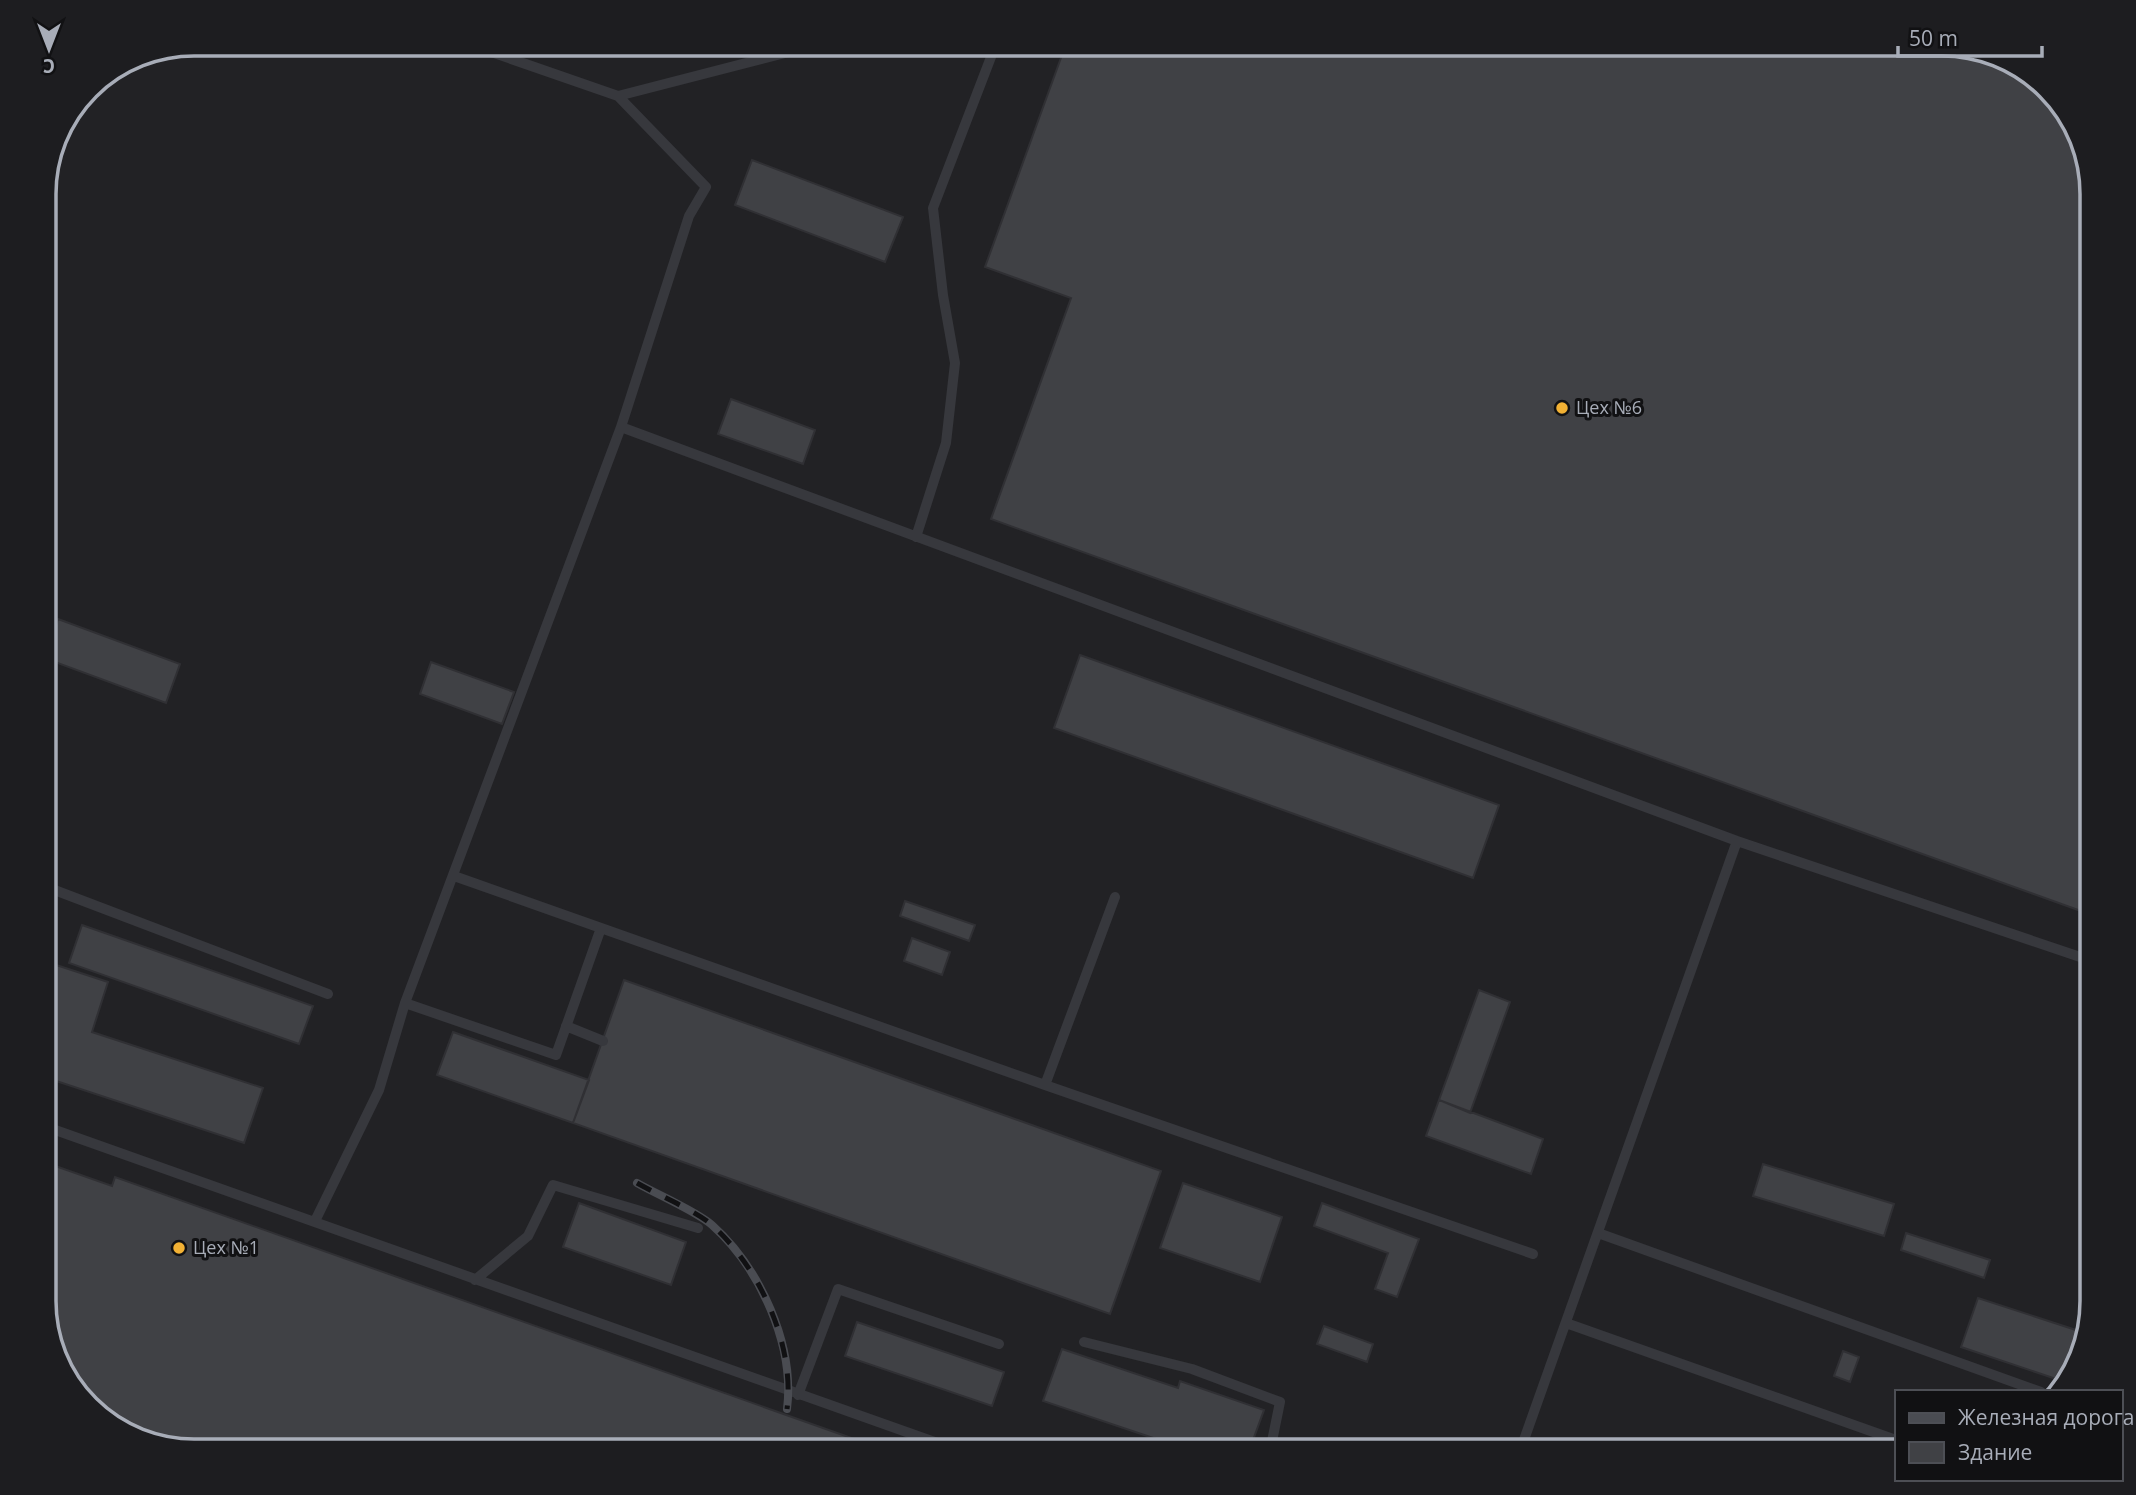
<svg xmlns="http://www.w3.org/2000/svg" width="2136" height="1495" font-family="'Open Sans',sans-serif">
<rect width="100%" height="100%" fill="#161618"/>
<path fill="#222225" d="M 194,44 L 1942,44 L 2033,75 L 2077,127 L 2092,194 L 2092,1301 L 2061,1392 L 1896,1392 L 1896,1451 L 194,1451 L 103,1420 L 64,1376 L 44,1310 L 44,184 L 59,128 L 95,81 L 137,55 Z"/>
<path fill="#404145" stroke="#303034" stroke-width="2" d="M 1066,44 L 1942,44 L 2033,75 L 2077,127 L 2092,194 L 2092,915 L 991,519 L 1071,298 L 985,267 Z
M 752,160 L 903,217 L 885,262 L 735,205 Z
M 731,399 L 815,430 L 803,464 L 718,434 Z
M 58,619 L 180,664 L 166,703 L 44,658 Z
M 1080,655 L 1499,805 L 1473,878 L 1054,728 Z
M 431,662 L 514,692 L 502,724 L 420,694 Z
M 905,901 L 975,925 L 969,941 L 900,916 Z
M 82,925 L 313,1006 L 299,1044 L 69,963 Z
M 912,938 L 950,952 L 942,975 L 904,961 Z
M 44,961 L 108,982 L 92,1032 L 263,1088 L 244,1143 L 44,1077 Z
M 624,980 L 1161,1171 L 1110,1314 L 573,1123 Z
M 1479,990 L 1510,1002 L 1470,1113 L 1439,1100 Z
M 453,1032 L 589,1080 L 573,1123 L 437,1075 Z
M 1439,1100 L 1543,1139 L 1531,1174 L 1426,1136 Z
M 44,1162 L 112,1186 L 115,1177 L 888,1451 L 194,1451 L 103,1420 L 64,1376 L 44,1310 Z
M 1763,1164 L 1894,1204 L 1884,1236 L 1753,1196 Z
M 1183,1183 L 1282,1217 L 1260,1282 L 1160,1248 Z
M 579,1203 L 686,1242 L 671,1285 L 563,1247 Z
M 1322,1203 L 1419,1239 L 1397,1297 L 1375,1289 L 1388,1253 L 1314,1226 Z
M 1906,1233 L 1990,1260 L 1984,1278 L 1901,1250 Z
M 1978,1298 L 2082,1332 L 2065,1382 L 1961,1347 Z
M 857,1322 L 1004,1372 L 992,1406 L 845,1356 Z
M 1324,1326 L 1373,1344 L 1367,1362 L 1317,1344 Z
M 1062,1349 L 1178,1388 L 1180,1381 L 1264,1410 L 1249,1451 L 1159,1451 L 1162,1441 L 1043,1401 Z
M 1843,1351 L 1859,1357 L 1850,1382 L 1834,1376 Z"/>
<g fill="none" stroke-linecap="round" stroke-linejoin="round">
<path stroke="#37383d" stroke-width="10" d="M 618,96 L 820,44
M 621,427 L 1737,841 L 2092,961
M 916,537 L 946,443 L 955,363 L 943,295 L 933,208 L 996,44
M 454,876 L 1045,1085 L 1533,1254
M 44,886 L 328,994
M 405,1003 L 556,1055 L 601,928
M 566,1026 L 603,1041
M 1045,1085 L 1115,897
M 44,1126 L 960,1451
M 315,1221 L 379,1090 L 405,1003 L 621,427 L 689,216 L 706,187 L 618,96 L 468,44
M 1598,1233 L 2041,1392
M 475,1280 L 528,1236 L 553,1185 L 698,1228
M 1566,1323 L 1896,1440
M 1084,1342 L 1192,1369 L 1280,1402 L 1270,1451
M 798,1395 L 838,1289 L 999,1344
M 1520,1451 L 1737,841"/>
<g stroke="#4a4c52" stroke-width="8">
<path id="rail" d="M 637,1183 C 656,1194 696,1211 712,1225 C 760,1268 795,1345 787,1409"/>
</g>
<use href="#rail" stroke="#111113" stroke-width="5" stroke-dasharray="16" stroke-linecap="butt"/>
</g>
<g fill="#f2b134" stroke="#111113" stroke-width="2.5">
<circle cx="1562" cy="408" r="7"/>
<circle cx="179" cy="1248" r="7"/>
</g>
<g text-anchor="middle" stroke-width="6" stroke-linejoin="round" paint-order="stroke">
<g font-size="18" fill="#a8adb8" stroke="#111113" text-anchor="start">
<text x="1576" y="414">Цех №6</text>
<text x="193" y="1254">Цех №1</text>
</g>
</g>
<path d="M0 0H2136V1495H0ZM194 56H1942A138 138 0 0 1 2080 194V1301A138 138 0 0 1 1942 1439H194A138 138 0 0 1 56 1301V194A138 138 0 0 1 194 56Z" fill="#1d1d20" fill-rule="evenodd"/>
<path fill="none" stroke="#a8adb8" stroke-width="3.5" d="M194 56H1942A138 138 0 0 1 2080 194V1301A138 138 0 0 1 1942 1439H194A138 138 0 0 1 56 1301V194A138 138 0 0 1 194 56Z"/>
<rect x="1895" y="1390" width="228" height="91" fill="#111113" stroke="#4d4f55" stroke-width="2"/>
<rect x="1909" y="1413" width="35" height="10" fill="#4a4c52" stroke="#4d4f55" stroke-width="2"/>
<text x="1958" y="1425" font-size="21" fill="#a8adb8">Железная дорога</text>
<rect x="1909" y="1442" width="35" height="21" fill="#404145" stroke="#4d4f55" stroke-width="2"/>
<text x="1958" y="1460" font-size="21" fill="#a8adb8">Здание</text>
<g transform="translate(49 49) rotate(180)" stroke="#111113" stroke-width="5" paint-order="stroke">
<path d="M0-5L12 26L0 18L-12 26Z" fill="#a8adb8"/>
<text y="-10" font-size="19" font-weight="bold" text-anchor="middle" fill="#a8adb8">С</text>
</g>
<path d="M1898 46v10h144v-10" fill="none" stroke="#a8adb8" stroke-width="3.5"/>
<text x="1909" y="46" font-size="21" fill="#a8adb8" stroke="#111113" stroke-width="5" paint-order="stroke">50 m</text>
</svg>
